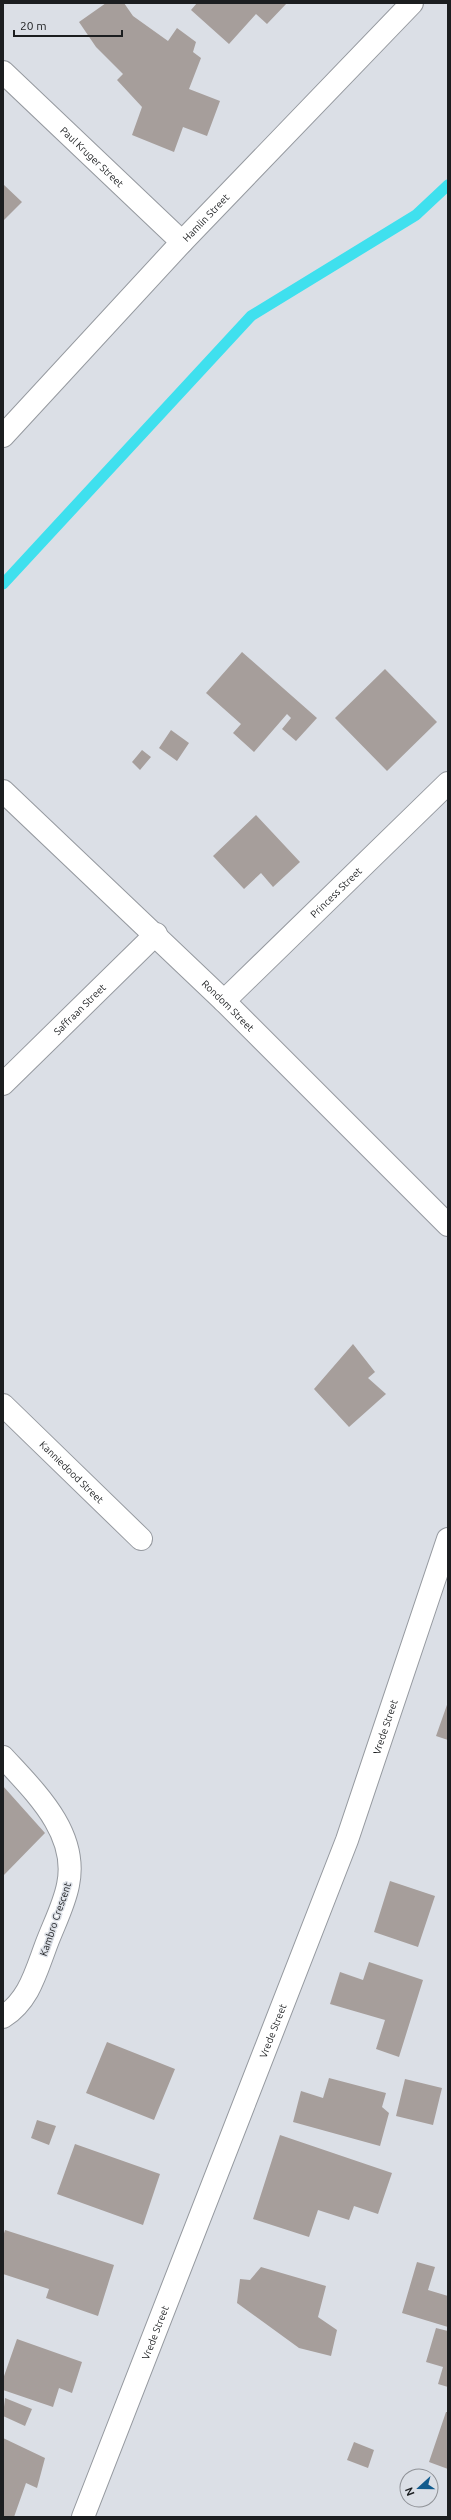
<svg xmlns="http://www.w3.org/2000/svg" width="451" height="2520" font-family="Ubuntu,sans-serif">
<rect width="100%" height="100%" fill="#dbdfe6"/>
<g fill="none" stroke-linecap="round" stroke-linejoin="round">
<path stroke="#3fe0ee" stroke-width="11" d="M 3,584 L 251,316 L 416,215 L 448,185"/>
</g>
<path fill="#a69e9b" d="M 106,3 L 124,3 L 133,16 L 168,41 L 177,28 L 196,42 L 193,52 L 201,58 L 189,89 L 220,101 L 207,136 L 183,127 L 174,152 L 132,135 L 142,107 L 117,80 L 123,74 L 96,47 L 79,22 Z
M 197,3 L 287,3 L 267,24 L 256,14 L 229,44 L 191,10 Z
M 3,184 L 22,202 L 3,221 Z
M 242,652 L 317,718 L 296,741 L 282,729 L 291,718 L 287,714 L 254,752 L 233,733 L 241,724 L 206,693 Z
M 385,669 L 437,722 L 387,771 L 335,718 Z
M 171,730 L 189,743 L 177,761 L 159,748 Z
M 142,750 L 151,757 L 140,770 L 132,762 Z
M 256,815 L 300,862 L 273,887 L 261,873 L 244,889 L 213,856 Z
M 353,1344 L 375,1372 L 368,1378 L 386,1394 L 349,1427 L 314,1389 Z
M 448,1702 L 448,1740 L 436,1736 Z
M 3,1786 L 45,1833 L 3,1876 Z
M 390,1881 L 435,1896 L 418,1947 L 374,1932 Z
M 369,1962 L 423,1980 L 399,2057 L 376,2049 L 385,2020 L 330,2004 L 340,1972 L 363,1980 Z
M 107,2042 L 175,2069 L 154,2120 L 86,2093 Z
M 329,2078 L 386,2093 L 382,2107 L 389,2113 L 380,2146 L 293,2122 L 301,2091 L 323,2098 Z
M 405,2079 L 442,2088 L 433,2125 L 396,2116 Z
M 37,2120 L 56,2126 L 49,2145 L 31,2138 Z
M 280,2135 L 392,2173 L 378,2214 L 354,2206 L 349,2220 L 318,2210 L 309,2237 L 253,2219 Z
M 75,2144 L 160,2174 L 143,2225 L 57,2194 Z
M 5,2230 L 114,2265 L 98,2316 L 46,2298 L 49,2289 L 3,2274 L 3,2237 Z
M 417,2262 L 435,2267 L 428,2290 L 448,2296 L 448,2327 L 402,2313 Z
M 261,2267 L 326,2286 L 318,2317 L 337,2330 L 331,2356 L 299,2348 L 237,2303 L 240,2279 L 250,2280 Z
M 436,2328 L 448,2331 L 448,2387 L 438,2384 L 443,2367 L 426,2362 Z
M 17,2339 L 82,2362 L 72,2393 L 59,2388 L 53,2407 L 3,2390 L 3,2379 Z
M 5,2398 L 32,2409 L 25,2426 L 3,2416 Z
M 446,2412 L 448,2412 L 448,2469 L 429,2462 Z
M 3,2438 L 45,2458 L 37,2488 L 26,2483 L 14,2517 L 3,2517 Z
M 354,2442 L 374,2450 L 368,2468 L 347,2460 Z"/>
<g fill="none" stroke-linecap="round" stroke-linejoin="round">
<g stroke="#95999f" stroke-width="24">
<g id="street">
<path id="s1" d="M 3,72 L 182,242"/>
<path id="s2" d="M 3,436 L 182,242 L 412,3"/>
<path id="s3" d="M 224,1001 L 448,783"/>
<path id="s4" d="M 3,1084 L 156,934"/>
<path id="s5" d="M 3,1405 L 141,1539"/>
<path d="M 3,1757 C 35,1792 79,1833 68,1885 C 64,1906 52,1928 45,1948 C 35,1975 28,2001 3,2017"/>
<path id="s6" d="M 83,2517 L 347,1840 L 448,1539"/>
</g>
</g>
<g stroke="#95999f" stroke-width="24">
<g id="secondary">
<path id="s7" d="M 3,791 L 224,1001 L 448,1225"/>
</g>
</g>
<use href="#street" stroke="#fff" stroke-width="22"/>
<use href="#secondary" stroke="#fff" stroke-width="22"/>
</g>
<g text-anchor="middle" stroke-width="3" stroke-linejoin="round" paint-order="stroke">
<g font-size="10" fill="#1c1e20" stroke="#dbdfe6">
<text dy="4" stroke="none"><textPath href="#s1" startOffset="123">Paul Kruger Street</textPath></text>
<text dy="4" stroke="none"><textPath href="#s2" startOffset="298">Hamlin Street</textPath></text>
<text dy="4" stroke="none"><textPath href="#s3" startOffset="156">Princess Street</textPath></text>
<text dy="4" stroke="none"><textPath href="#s7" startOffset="311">Rondom Street</textPath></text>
<text dy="4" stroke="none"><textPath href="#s4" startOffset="107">Saffraan Street</textPath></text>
<text dy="4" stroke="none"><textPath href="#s5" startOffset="96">Kanniedood Street</textPath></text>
<text dy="4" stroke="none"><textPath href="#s6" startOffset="846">Vrede Street</textPath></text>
<text transform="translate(55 1919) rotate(-71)" y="4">Kambro Crescent</text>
<text dy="4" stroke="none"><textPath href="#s6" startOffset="522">Vrede Street</textPath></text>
<text dy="4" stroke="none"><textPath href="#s6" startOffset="198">Vrede Street</textPath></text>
</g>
</g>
<rect width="451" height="2520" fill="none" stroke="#1c1e20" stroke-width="8"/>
<g transform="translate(419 2488) rotate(249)"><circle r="19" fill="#dbdfe6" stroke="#8f9297"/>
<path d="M0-3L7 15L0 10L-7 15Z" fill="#115b8e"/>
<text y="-6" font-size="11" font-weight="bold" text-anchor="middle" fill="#1c1e20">N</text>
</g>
<path d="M14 30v6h108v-6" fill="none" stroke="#1c1e20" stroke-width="2"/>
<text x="20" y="30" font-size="12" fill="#1c1e20" stroke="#dbdfe6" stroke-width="3" paint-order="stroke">20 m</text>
</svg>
